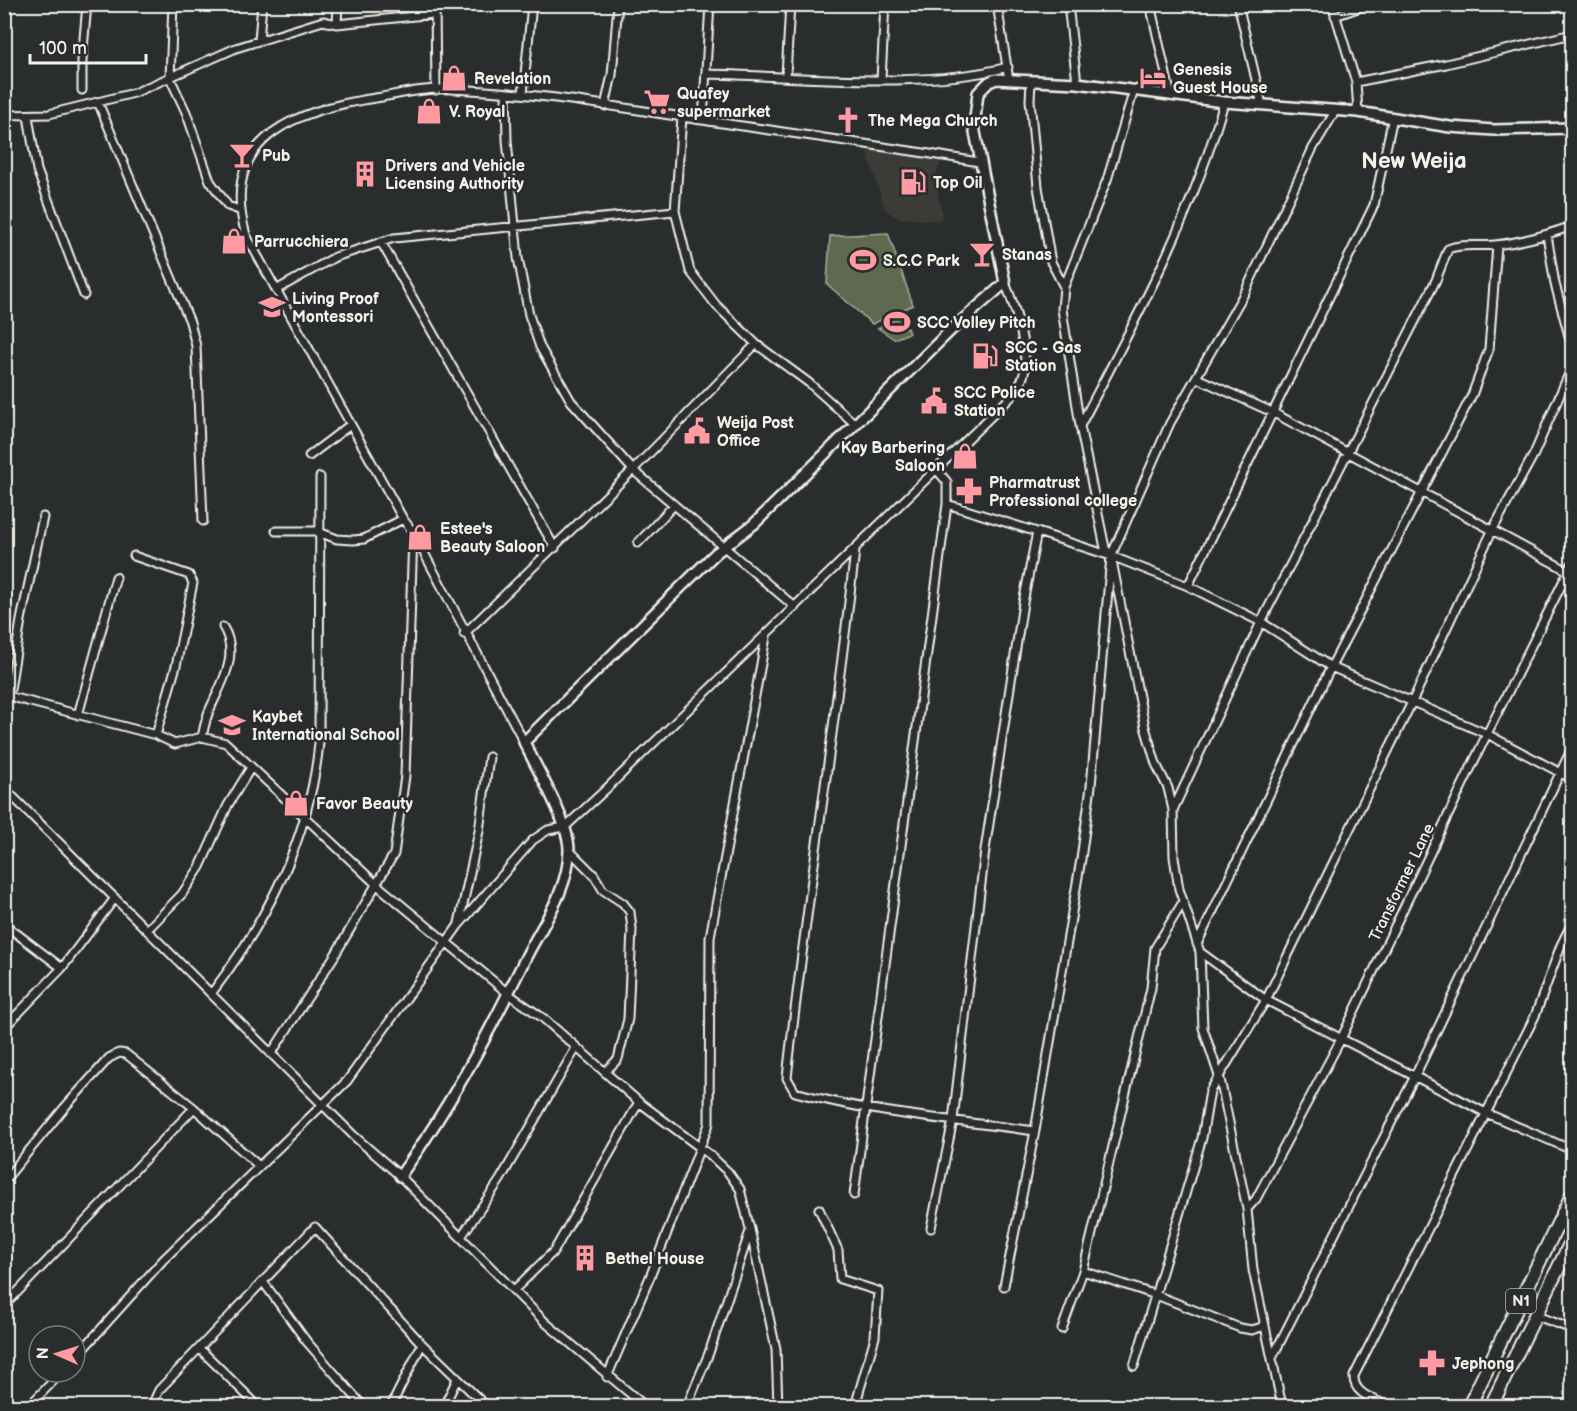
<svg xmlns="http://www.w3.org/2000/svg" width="1577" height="1411" font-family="'Balsamiq Sans',sans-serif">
<rect width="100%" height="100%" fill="#2a2d2e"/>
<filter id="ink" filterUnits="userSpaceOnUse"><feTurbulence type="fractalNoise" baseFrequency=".0167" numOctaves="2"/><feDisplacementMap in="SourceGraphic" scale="12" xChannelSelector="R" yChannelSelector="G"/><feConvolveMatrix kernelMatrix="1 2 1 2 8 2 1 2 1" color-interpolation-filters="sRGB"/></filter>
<g filter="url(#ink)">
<path fill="#3b3a37" d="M 866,148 L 942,159 L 935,178 L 943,216 L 939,221 L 898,218 L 885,210 Z"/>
<path fill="#5f6950" stroke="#aaad9c" stroke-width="1.5" d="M 888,233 L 913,305 L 872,324 L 827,284 L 830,236 Z
M 902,316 L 909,333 L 894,339 L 878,328 Z"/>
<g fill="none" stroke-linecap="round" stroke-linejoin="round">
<g stroke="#f4f1e8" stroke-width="11">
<path id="street" d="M 173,4 L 170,78 L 186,112 L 210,181 L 228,206 L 239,210
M 435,4 L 436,90
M 997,4 L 1009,80
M 1068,4 L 1077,83
M 1150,4 L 1171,96
M 1238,4 L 1262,105
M 1332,4 L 1356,82 L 1358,112
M 1335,16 L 1369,4
M 337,24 L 338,4
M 4,27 L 6,4
M 259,40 L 262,4
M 707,74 C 799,76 920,90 1008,67
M 786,76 L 790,4
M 881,79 L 885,4
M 1031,82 L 1030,100 L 1038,187 L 1051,262 L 1064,287 L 1062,309 L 1080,426 L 1105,548 L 1111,556 L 1145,727 L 1156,764 L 1168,788 L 1173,810 L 1174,857 L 1179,889 L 1200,952 L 1203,1028 L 1220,1079 L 1247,1209 L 1253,1270 L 1282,1406
M 1356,82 L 1446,64 L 1572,34
M 82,90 L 82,61 L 87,4
M 506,94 L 507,140 L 518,258 L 529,315 L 540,347 L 571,401 L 633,470 L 795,607
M 523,94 L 532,4
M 98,102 L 190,322 L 196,346 L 203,521
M 605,106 L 612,75 L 618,4
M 4,115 L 49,114 L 134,93 L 236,48 L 323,21 L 337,24 L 434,14
M 28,116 L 37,170 L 84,295
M 682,117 L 675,211 L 690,271 L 716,305 L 756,344 L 809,383 L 855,424
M 703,120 L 710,4
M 1547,235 L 1555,284 L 1572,347
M 381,242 L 555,548
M 1064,287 L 1107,180 L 1134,90
M 276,290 L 335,257 L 394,238 L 675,211
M 1197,378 L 1272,412 L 1572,573
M 1080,426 C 1135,321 1192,218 1224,102
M 309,456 L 350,425
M 276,531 L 316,531 L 337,539 L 353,540 L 364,539 L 403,519
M 1037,532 L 1111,556 L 1188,586 L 1261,622 L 1331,667 L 1487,734 L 1572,779
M 638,543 L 674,505
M 855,550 C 836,726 806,902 787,1078 L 795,1092 C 873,1114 955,1120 1035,1131
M 134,556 L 189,575 L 193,583 L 176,666 L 156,735
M 1188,586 L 1374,205 L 1393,117
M 464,634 L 633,470 L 756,344
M 4,695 L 156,735 L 175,744 L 202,737 L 226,743 L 376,884 L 510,995 L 543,1018 L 639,1102 L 710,1155 L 728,1172 L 740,1189 L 750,1229 L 776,1349 L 778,1406
M 9,696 L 21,620 L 43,517
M 78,715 L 116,577
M 202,737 C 204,728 206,717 210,709 C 222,682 240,655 223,627
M 524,742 L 413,532 L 403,519 L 246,235 C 217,134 302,108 382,97 C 404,93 427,88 450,89 C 539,92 627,109 715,122 C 803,135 891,147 979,162
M 4,788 L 354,1136 L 400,1176 L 546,1323 L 645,1406
M 1173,810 L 1261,622 L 1436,280 L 1448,249 C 1462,243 1479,247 1495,245 C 1522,242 1547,235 1572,226
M 569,850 L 594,875 L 603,890 L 623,903 L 630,912 L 632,929 L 628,1019 L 618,1059 L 606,1071
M 459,923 L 479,831 L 489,757
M 4,924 L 62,968
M 147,930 L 182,894 L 200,867 L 228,805 L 250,769
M 1197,944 L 1331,667 L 1472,395 L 1489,349 L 1497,245
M 1200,952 L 1266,1000 L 1486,1113 L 1572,1150
M 211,994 C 268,919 310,837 319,743 L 320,477
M 4,1028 L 62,968 L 115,898
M 271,1054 L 335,955 L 394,854 L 405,776 L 413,534
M 4,1181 L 65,1107 L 109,1058 L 119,1053 L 126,1054 L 194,1108 L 259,1166
M 854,1195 L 947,504 L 947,482 L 937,470
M 819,1209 L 838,1250 L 840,1279 L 878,1291 L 875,1337 L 855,1406
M 1247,1209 L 1256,1199 L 1341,1039 L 1487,734 L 1572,564
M 931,1228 L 953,1120 L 985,850 L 1023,603 L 1037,532 L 947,504
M 461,1237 L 500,1180 L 576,1048
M 1083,1271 L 1156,1295 L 1240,1328 L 1252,1330 L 1265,1326
M 264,1283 L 307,1342 L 363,1406
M 1004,1286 L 1035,1131 L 1081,859 L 1091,786 L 1111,556 L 1170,423 L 1245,292 L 1313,148 L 1336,110
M 514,1290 L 554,1251 L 639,1102
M 4,1306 L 194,1108
M 1534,1315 L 1572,1329
M 1062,1329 L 1083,1271 L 1151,988 L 1155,948 L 1183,902
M 199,1348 L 258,1406
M 75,1358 L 163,1260 L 347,1081 L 458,926 L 533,840 L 548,830 L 565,827 L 603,792 L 1012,396 C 1018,387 1025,378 1025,366 C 1026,344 1014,303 1005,283
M 1272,1358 L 1415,1076 L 1572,748
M 1134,1366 L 1202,1138 L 1210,1091 L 1266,1000 L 1413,700 L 1492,531 L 1534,454 L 1572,367
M 607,1377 L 650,1277 L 709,1124 L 710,937 L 766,637
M 29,1406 L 62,1372
M 158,1406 L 153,1403 L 159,1390 L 315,1227 L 422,1344 L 486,1406
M 391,1406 L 422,1344
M 444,1406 L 457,1379
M 687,1406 L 709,1353 L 750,1231
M 1388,1406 C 1374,1399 1353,1394 1354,1376 L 1535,1016 L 1561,945 L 1572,923"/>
</g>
<g stroke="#f4f1e8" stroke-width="14">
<path id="secondary" d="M 400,1176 C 450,1107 488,1035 525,959 C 542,925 569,890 569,850 C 569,822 537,769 524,742 L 683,585 L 716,553 L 754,524 L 951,330 L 1005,283 L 974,127 L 978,93 L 989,82 L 996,79 L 1077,83 L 1224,102 L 1358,112 L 1450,127 L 1494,130 L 1572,128"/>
</g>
<g stroke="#f4f1e8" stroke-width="16">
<path id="highway" d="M 1469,1406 L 1572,1195
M 1491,1406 L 1572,1240"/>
</g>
<use href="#street" stroke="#2a2d2e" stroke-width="7"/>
<use href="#secondary" stroke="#2a2d2e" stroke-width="9"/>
<use href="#highway" stroke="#2a2d2e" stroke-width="12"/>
</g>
</g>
<defs>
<g id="shop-bare" transform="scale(2.07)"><path d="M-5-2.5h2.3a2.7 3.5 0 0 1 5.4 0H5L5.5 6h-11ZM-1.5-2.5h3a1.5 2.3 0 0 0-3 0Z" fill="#ff9aa2" stroke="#2a2d2e" stroke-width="2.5" paint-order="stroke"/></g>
<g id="hotel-bare" transform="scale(2.07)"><path d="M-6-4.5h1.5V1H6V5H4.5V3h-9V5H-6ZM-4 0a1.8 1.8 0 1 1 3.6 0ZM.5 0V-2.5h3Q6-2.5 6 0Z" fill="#ff9aa2" stroke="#2a2d2e" stroke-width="2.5" paint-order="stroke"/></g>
<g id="supermarket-bare" transform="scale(2.07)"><path d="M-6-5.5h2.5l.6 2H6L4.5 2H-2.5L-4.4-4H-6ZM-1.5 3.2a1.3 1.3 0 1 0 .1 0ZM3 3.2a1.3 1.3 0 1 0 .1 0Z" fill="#ff9aa2" stroke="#2a2d2e" stroke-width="2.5" paint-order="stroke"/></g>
<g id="church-bare" transform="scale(2.07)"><path d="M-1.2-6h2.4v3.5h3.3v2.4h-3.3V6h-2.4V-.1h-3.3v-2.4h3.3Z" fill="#ff9aa2" stroke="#2a2d2e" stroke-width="2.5" paint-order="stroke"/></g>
<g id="bar-bare" transform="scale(2.07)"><path d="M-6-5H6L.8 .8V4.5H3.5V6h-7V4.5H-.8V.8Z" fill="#ff9aa2" stroke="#2a2d2e" stroke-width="2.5" paint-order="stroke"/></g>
<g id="building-bare" transform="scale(2.07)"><path d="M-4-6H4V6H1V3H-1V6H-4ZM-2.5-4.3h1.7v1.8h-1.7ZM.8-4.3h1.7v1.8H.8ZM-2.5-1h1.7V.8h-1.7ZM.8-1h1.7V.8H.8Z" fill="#ff9aa2" stroke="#2a2d2e" stroke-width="2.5" paint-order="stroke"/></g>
<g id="fuel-bare" transform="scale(2.07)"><path d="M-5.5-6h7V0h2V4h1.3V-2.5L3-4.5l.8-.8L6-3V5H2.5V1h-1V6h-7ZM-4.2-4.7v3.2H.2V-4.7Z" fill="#ff9aa2" stroke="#2a2d2e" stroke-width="2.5" paint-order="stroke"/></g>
<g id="stadium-bare" transform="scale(2.07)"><path d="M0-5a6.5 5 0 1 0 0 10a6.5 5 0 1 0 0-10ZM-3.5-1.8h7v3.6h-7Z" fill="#ff9aa2" stroke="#2a2d2e" stroke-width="2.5" paint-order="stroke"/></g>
<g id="school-bare" transform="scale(2.07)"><path d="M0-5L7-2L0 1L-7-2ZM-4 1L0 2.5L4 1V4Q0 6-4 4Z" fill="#ff9aa2" stroke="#2a2d2e" stroke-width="2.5" paint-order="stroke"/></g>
<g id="civic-bare" transform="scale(2.07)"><path d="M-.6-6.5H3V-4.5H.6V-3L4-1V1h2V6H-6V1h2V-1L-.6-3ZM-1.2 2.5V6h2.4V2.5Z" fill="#ff9aa2" stroke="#2a2d2e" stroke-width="2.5" paint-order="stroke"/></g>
<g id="pharmacy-bare" transform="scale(2.07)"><path d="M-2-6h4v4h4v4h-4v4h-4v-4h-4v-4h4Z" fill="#ff9aa2" stroke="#2a2d2e" stroke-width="2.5" paint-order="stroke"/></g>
</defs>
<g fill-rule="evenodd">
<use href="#shop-bare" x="454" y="78"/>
<use href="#hotel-bare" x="1153" y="78"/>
<use href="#supermarket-bare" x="657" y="102"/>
<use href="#shop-bare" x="429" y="111"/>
<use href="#church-bare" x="848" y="120"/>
<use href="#bar-bare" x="242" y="155"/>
<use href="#building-bare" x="365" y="174"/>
<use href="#fuel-bare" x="913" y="182"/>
<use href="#shop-bare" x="234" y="241"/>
<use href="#bar-bare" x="982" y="254"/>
<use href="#stadium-bare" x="863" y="260"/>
<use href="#school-bare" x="272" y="307"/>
<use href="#stadium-bare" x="897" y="322"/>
<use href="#fuel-bare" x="985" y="356"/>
<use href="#civic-bare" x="934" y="401"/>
<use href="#civic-bare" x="697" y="431"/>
<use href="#shop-bare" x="965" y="456"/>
<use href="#pharmacy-bare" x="969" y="491"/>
<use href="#shop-bare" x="420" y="537"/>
<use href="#school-bare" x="232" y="725"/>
<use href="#shop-bare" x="296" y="803"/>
<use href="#building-bare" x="585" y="1258"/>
<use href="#pharmacy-bare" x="1432" y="1363"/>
</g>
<g text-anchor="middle" stroke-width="5" stroke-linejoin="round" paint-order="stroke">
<rect fill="#2a2d2e" stroke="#b7b6b0" stroke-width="1.5" x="1506" y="1289" width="30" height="24" rx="4.5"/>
<g font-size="15" font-weight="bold" fill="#f4f1e8">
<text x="1521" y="1306">N1</text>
</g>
<g font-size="16" font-weight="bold" fill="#f4f1e8" stroke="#2a2d2e" text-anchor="start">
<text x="1173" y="75">Genesis<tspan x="1173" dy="18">Guest House</tspan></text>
<text x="474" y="84">Revelation</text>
<text x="677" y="99">Quafey<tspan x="677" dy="18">supermarket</tspan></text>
<text x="449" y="117">V. Royal</text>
<text x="868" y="126">The Mega Church</text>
<text x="262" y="161">Pub</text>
<text x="385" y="171">Drivers and Vehicle<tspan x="385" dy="18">Licensing Authority</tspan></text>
<text x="933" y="188">Top Oil</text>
<text x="254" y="247">Parrucchiera</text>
<text x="1002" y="260">Stanas</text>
<text x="883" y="266">S.C.C Park</text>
<text x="292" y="304">Living Proof<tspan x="292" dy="18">Montessori</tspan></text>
<text x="917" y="328">SCC Volley Pitch</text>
<text x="1005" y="353">SCC - Gas<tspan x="1005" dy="18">Station</tspan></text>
<text x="954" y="398">SCC Police<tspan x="954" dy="18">Station</tspan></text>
<text x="717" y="428">Weija Post<tspan x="717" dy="18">Office</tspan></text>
<text x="945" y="453" text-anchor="end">Kay Barbering<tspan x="945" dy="18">Saloon</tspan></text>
<text x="989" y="488">Pharmatrust<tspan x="989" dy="18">Professional college</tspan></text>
<text x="440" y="534">Estee's<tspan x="440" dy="18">Beauty Saloon</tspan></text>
<text x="252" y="722">Kaybet<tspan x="252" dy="18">International School</tspan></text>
<text x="316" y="809">Favor Beauty</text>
<text x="605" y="1264">Bethel House</text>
<text x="1452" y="1369">Jephong</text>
</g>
<g font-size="16" fill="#f4f1e8" stroke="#2a2d2e">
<text transform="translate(1401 882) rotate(-64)" y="6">Transformer Lane</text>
</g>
<g font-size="22" font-weight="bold" fill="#f4f1e8" stroke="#2a2d2e">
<text x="1414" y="168">New Weija</text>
</g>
</g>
<rect width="1577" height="1411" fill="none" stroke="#2a2d2e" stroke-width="24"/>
<rect x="12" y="12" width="1553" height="1387" fill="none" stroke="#f4f1e8" stroke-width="2" filter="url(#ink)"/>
<g transform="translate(57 1354) rotate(273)"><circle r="28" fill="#2a2d2e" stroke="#7b7b78" stroke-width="1.5"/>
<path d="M0-4.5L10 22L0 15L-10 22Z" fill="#ff9aa2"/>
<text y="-9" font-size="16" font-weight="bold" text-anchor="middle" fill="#f4f1e8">N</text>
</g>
<path d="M30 54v9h116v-9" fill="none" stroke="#f4f1e8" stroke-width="3"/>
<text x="39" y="54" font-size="18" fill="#f4f1e8" stroke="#2a2d2e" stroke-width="4.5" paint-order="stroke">100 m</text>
</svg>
